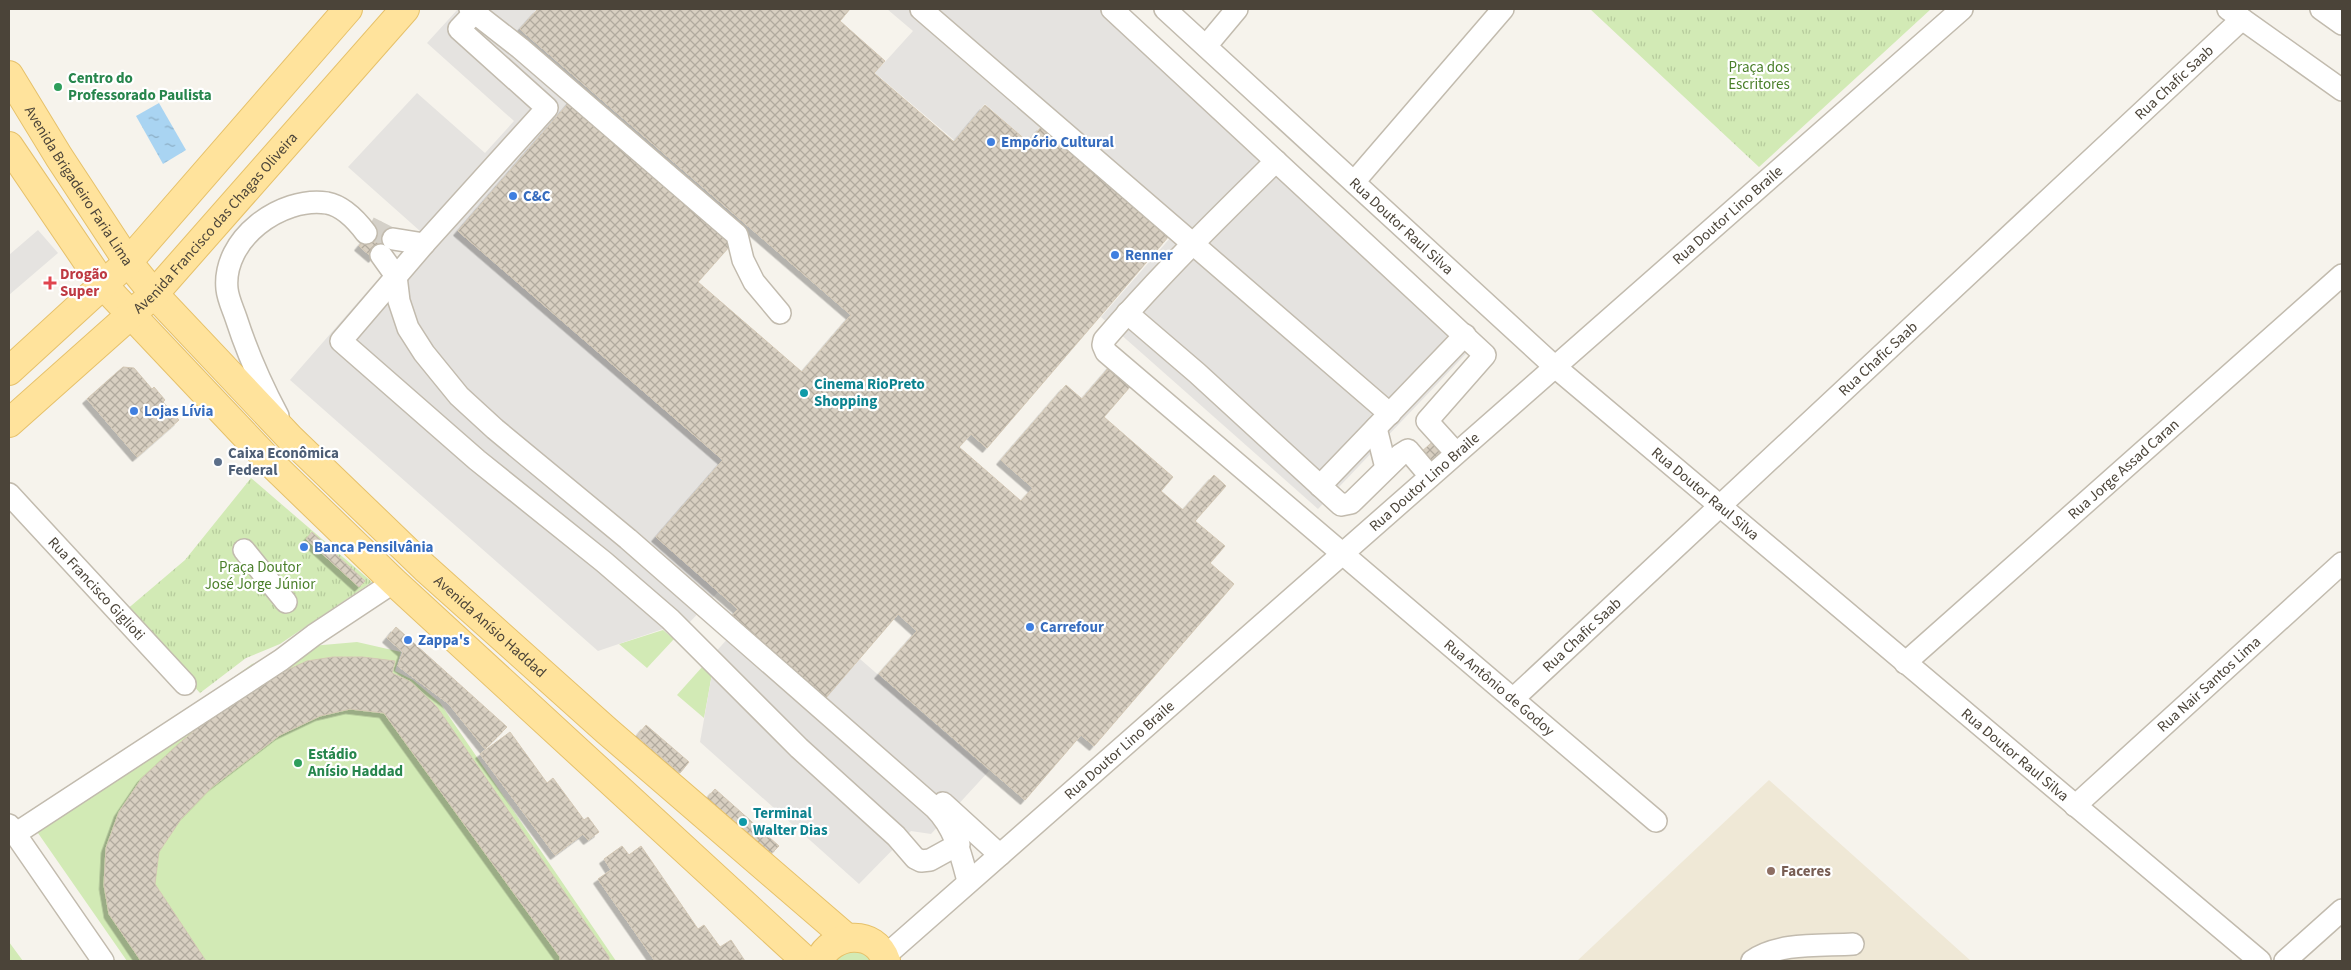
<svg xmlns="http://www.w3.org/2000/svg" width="2351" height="970" font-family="'Source Sans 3',sans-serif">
<defs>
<pattern id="park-tufts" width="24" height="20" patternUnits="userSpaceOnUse" patternTransform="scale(1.25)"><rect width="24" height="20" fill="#d2eab5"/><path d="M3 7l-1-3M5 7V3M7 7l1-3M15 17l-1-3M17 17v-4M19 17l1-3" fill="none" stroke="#b6ca9c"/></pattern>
<pattern id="water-ripples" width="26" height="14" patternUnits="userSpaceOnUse" patternTransform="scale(1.25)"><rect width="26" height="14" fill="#a9d4f2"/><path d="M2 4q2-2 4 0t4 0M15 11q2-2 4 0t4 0" fill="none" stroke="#8caec5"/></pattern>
<pattern id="building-cross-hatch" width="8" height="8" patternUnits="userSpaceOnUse" patternTransform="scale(1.25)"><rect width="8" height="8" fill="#d8cfc1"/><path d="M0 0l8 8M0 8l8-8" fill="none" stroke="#b1aa9e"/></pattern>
<filter id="shadow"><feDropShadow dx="-4.5" dy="4.5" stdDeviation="0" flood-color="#0004"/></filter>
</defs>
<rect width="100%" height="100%" fill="#f6f3ec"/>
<path fill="#efe8d6" d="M 1769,780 L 1971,961 L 1577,961 Z"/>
<path fill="#d2eab5" d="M 663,630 L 674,639 L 647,668 L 619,644 Z
M 357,642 L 401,652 L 395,671 L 413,680 L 440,703 L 616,961 L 127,961 L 31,823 L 252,664 L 300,647 Z
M 703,666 L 712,674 L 704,718 L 677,695 Z
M 9,942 L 23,961 L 9,961 Z
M 849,945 L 879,961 L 827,961 Z"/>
<path fill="url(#park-tufts)" d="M 1590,9 L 1931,9 L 1759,167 Z
M 251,478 L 372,582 L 280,644 L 246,658 L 200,693 L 125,611 L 185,560 Z"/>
<path fill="#e5e3e0" d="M 458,9 L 537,9 L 510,41 L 574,96 L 458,231 L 722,460 L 656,537 L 718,592 L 674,639 L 663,629 L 598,651 L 290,380 L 420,231 L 348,167 L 417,93 L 485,153 L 514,121 L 427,43 Z
M 887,9 L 1126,9 L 1480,339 L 1318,509 L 1101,317 L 1171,237 L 1042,125 L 1027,141 L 985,104 L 954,140 L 875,73 L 913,31 Z
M 38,230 L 58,253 L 9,295 L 9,255 Z
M 739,626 L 824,700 L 860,659 L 989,771 L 931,834 L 911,831 L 859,884 L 700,742 L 712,674 L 703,666 Z"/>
<path fill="url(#water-ripples)" d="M 159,103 L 186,150 L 163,164 L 136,116 Z"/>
<path fill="url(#building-cross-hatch)" stroke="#d3c7b4" filter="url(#shadow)" d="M 538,9 L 850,9 L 840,21 L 885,61 L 874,73 L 954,142 L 985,105 L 1028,142 L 1042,126 L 1169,236 L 987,448 L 971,434 L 959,447 L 1021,501 L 1033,488 L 1001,460 L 1066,385 L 1082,399 L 1114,362 L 1135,381 L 1104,417 L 1173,477 L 1161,491 L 1183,510 L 1214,475 L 1226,486 L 1195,521 L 1225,546 L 1210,563 L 1234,584 L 1094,746 L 1081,735 L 1025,800 L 879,674 L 917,631 L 898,614 L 824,700 L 730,618 L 738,609 L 656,537 L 723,460 L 458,231 L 574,97 L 737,238 L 698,282 L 802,372 L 851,315 L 520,29 Z
M 380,221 L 394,233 L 373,258 L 359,246 Z
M 123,367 L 134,368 L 152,389 L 154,387 L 165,400 L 163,402 L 179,420 L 137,457 L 87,399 Z
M 1446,430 L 1455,440 L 1420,471 L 1411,461 Z
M 312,532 L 365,581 L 359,587 L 306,539 Z
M 396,627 L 507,727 L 485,749 L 449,704 L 398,666 L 403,652 L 387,638 Z
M 333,657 L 363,657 L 395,661 L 392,673 L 411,682 L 437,707 L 609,957 L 609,961 L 560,961 L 560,957 L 384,713 L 350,709 L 320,716 L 280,735 L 212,787 L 181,819 L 159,852 L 155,884 L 206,961 L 141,961 L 109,914 L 104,885 L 106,848 L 119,812 L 142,778 L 182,741 L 219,711 L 281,673 L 307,661 Z
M 646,725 L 689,762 L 680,773 L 637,736 Z
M 510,732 L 547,783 L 553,778 L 584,820 L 588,817 L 599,832 L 588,840 L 583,834 L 555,855 L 480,754 Z
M 715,789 L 779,846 L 770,855 L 707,798 Z
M 622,846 L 629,855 L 641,846 L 698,929 L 704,925 L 720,947 L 731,940 L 745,961 L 655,961 L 598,879 L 611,870 L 604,859 Z"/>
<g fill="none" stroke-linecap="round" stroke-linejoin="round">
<path stroke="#d4d0c8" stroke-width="21" stroke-dasharray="21 11" stroke-linecap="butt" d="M 369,227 L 393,239"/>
<g stroke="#c2bbae" stroke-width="24">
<g id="minor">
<path d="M 470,9 L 520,48 L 737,235 L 743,260 L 754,282 L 780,313"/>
<path d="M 478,9 L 459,29 L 547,108 L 424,244 L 341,341 L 477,460 L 604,562 L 670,619 L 799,748 L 896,836 L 915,858 L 921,861 L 930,860 L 959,844"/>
<path d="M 921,9 L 1390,414"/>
<path d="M 1112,9 L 1485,355 L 1427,421 L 1456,453"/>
<path id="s1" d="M 1165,9 L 1554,366 L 2260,961"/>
<path d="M 2228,9 L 2342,90"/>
<path d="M 2321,9 L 2342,24"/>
<path d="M 1206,46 L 1237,9"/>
<path id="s2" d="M 1276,161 C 1217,219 1158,277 1104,340 L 1103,345 L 1106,352 L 1656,821"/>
<path d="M 1354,182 L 1503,9"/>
<path d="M 393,239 L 424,244"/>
<path d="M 381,255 L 396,276 L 399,301 L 408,328 L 424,353 L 459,396 L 495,429 L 628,539 L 935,808 C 955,828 961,855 968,881"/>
<path d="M 1127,313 L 1197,373 L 1341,505 L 1351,503 L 1400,455 L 1408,450 L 1430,476"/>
<path d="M 278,416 C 261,384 247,352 236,318 C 233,309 228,299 227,289 C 222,239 281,196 327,203 C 343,206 357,221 366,233"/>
<path d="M 1376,428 L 1386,468"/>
<path d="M 1320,486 L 1465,335"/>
<path id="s3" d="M 9,494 L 185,684"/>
<path d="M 244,550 L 286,602"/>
<path id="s4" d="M 1905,663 L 2342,275"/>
<path id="s5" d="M 1513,699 L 2242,19"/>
<path d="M 943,803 L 1000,855"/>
<path id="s6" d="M 2075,806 L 2342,563"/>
<path d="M 9,825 L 103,961"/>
<path d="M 15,834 L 281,660 L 314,635 L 394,582"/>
<path id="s7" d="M 885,956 L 1962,9"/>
<path d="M 1752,961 C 1779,942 1821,946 1853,944"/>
<path d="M 2285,961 L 2342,910"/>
</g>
</g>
<g stroke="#e6c16a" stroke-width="30">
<g id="major">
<path id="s8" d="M 9,75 L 59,157 L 128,262 L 154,294 L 290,438 L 425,568 L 607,731 L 847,938"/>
<path d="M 9,146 L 104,286 L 275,467 L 394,582 L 806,961"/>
<path d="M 9,371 L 128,262 L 348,9"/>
<path id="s9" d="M 9,423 L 154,294 L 405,9"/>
<path d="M 819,961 C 832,932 875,928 886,961"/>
</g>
</g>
<use href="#minor" stroke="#fff" stroke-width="21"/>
<use href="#major" stroke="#ffe39c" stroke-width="28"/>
</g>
<g fill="#2e9e5b" stroke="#fff" stroke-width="2">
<circle cx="58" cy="87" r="5"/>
<circle cx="298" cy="763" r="5"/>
</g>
<g fill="#3f7fe0" stroke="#fff" stroke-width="2">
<circle cx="991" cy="142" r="5"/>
<circle cx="513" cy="196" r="5"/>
<circle cx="1115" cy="255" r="5"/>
<circle cx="134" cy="411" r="5"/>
<circle cx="304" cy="547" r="5"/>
<circle cx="1030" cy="627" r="5"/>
<circle cx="408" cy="640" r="5"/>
</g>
<path fill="#e0444e" stroke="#fff" stroke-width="2" d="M47.5 275.5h5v5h5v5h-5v5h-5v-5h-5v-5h5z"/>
<g fill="#0f9aa8" stroke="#fff" stroke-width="2">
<circle cx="804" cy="393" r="5"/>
<circle cx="743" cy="822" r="5"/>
</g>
<circle fill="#5c6f8a" stroke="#fff" stroke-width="2" cx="218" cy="462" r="5"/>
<circle fill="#8d6e63" stroke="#fff" stroke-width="2" cx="1771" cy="871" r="5"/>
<g text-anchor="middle" stroke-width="4.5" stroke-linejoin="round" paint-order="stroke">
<g font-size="15" fill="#4a7f2a" stroke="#fff">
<text x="1759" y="72">Praça dos<tspan x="1759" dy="17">Escritores</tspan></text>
<text x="260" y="572">Praça Doutor<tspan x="260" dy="17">José Jorge Júnior</tspan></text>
</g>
<g font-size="15" font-weight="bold" fill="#27864d" stroke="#fff" text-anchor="start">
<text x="68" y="83">Centro do<tspan x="68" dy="17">Professorado Paulista</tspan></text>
<text x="308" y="759">Estádio<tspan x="308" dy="17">Anísio Haddad</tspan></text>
</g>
<g font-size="15" fill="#4b4439" stroke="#fff">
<text dy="5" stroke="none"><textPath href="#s5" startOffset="904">Rua Chafic Saab</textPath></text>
<text dy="5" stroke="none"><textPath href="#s8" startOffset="131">Avenida Brigadeiro Faria Lima</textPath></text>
<text dy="5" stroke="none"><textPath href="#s7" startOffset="1122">Rua Doutor Lino Braile</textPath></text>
<text dy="5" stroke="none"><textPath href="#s9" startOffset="288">Avenida Francisco das Chagas Oliveira</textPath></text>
<text dy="5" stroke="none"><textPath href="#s1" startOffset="321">Rua Doutor Raul Silva</textPath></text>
<text dy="5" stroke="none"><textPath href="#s5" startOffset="499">Rua Chafic Saab</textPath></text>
<text dy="5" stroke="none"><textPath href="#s4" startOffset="292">Rua Jorge Assad Caran</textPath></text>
<text dy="5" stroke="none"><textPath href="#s7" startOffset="718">Rua Doutor Lino Braile</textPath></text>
<text dy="5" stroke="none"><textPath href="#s1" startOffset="726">Rua Doutor Raul Silva</textPath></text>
<text dy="5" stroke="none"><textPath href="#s3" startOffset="129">Rua Francisco Giglioti</textPath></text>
<text dy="5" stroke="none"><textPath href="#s8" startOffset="736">Avenida Anísio Haddad</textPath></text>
<text dy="5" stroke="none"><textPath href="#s5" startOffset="94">Rua Chafic Saab</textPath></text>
<text dy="5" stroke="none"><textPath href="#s6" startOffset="181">Rua Nair Santos Lima</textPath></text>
<text dy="5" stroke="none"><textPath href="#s2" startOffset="778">Rua Antônio de Godoy</textPath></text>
<text dy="5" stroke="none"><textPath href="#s7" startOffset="312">Rua Doutor Lino Braile</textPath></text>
<text dy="5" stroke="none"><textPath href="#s1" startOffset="1131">Rua Doutor Raul Silva</textPath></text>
</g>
<g font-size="15" font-weight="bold" fill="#366cbe" stroke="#fff" text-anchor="start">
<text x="1001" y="147">Empório Cultural</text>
<text x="523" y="201">C&amp;C</text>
<text x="1125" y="260">Renner</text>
<text x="144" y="416">Lojas Lívia</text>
<text x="314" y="552">Banca Pensilvânia</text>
<text x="1040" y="632">Carrefour</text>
<text x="418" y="645">Zappa's</text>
</g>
<g font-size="15" font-weight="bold" fill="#be3a42" stroke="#fff" text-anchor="start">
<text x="60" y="279">Drogão<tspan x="60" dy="17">Super</tspan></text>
</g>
<g font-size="15" font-weight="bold" fill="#0d838f" stroke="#fff" text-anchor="start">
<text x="814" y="389">Cinema RioPreto<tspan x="814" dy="17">Shopping</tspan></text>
<text x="753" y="818">Terminal<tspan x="753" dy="17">Walter Dias</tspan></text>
</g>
<g font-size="15" font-weight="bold" fill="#4e5e75" stroke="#fff" text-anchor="start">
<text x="228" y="458">Caixa Econômica<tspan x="228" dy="17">Federal</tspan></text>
</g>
<g font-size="15" font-weight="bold" fill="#785e54" stroke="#fff" text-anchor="start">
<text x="1781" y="876">Faceres</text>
</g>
</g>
<rect width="2351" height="970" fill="none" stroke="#4b4439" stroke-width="20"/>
</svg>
